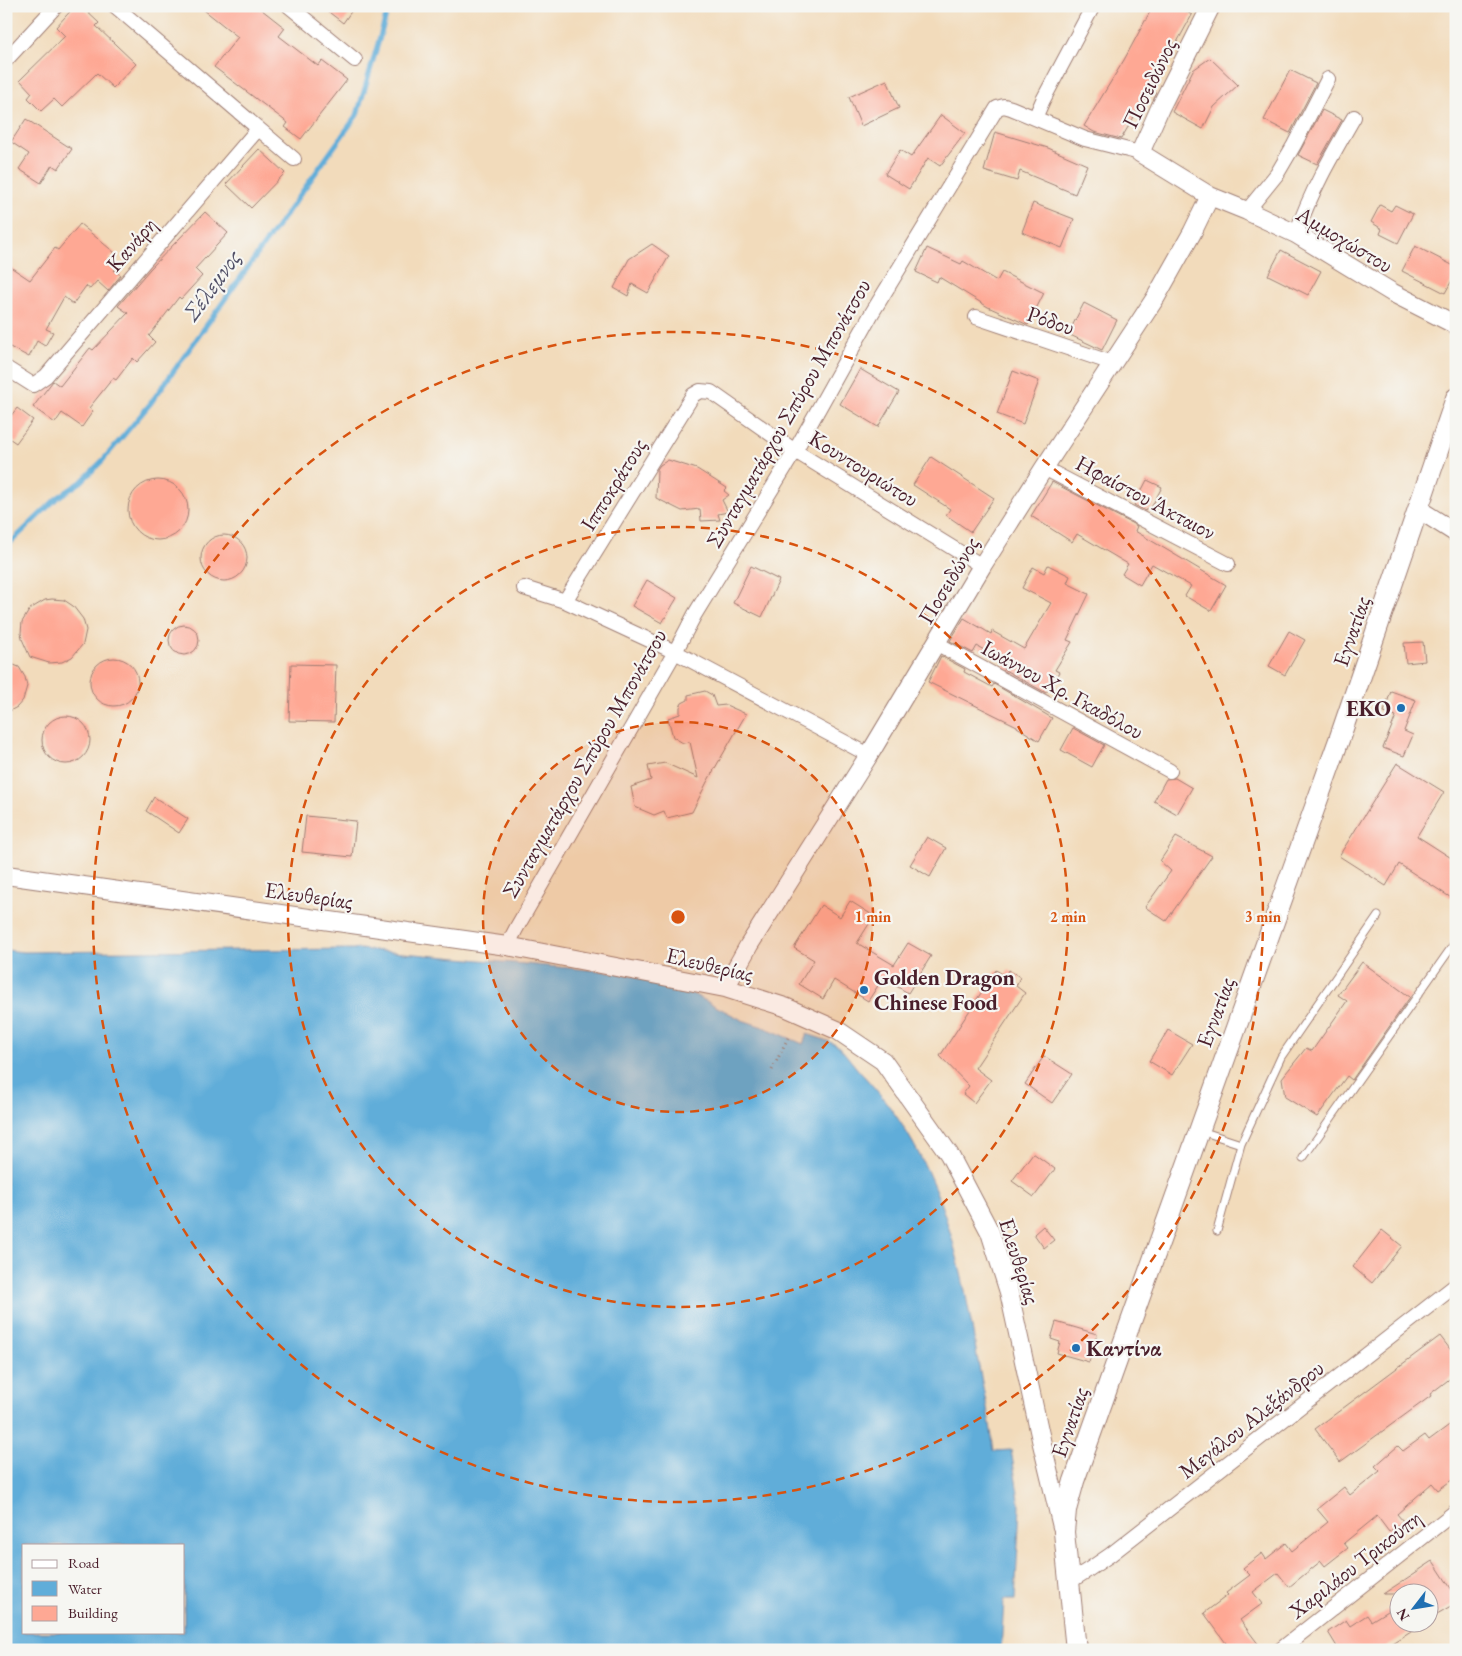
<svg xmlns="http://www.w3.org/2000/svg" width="1462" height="1656" font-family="'EB Garamond',serif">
<rect width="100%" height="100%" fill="#f6f6f2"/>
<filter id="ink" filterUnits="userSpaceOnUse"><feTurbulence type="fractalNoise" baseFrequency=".02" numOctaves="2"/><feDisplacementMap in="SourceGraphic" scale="10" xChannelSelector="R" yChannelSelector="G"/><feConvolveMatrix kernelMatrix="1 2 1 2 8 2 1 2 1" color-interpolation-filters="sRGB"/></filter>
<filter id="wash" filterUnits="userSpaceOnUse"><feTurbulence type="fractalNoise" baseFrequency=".0096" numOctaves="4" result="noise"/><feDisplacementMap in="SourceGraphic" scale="20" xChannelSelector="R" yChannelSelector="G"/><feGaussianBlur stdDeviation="1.12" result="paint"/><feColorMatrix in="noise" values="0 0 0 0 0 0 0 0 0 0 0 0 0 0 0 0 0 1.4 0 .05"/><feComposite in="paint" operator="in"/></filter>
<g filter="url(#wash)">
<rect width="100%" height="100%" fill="#f2dbbb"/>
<path fill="#60add9" stroke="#556682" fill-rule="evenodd" d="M 359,949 L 613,972 L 670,982 L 742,1020 L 766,1028 L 803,1044 L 807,1034 C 816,1037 827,1040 836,1045 C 842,1048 854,1066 861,1073 C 939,1154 960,1254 978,1362 C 984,1392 990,1421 994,1451 L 1011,1450 L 1020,1506 L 1015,1600 L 1004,1600 L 1001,1650 L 6,1650 L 6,950 L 23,952 ZM 24,1545 L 184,1545 L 184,1632 L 24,1632 Z"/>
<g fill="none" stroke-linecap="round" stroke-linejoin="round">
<path stroke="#60add9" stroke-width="5" d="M 6,547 L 57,498 L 81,482 L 103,460 L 150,404 L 357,115 L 389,6"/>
</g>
<g id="blocks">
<path fill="#fea894" d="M 75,6 L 81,6 L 99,23 L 96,26 L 136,64 L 113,88 L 97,73 L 62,107 L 54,99 L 41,111 L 28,98 L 32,93 L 20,80 L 65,36 L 56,27 Z
M 199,6 L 257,6 L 285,28 L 279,36 L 318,66 L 322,61 L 347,80 L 301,139 L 285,127 L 288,123 L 214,67 L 238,37 Z
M 321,6 L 355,6 L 343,23 Z
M 1153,6 L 1177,6 L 1192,15 L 1176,44 L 1174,43 L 1144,94 L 1147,95 L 1121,139 L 1094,132 L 1084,126 L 1124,60 Z
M 1210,58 L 1238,85 L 1214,107 L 1203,129 L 1172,112 L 1193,70 Z
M 1290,70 L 1316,83 L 1290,133 L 1264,120 Z
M 887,80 L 899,108 L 861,126 L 849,97 Z
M 1322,110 L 1342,120 L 1317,164 L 1298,155 Z
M 941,115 L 965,133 L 940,166 L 928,158 L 909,189 L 885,174 L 900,150 L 911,157 Z
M 26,119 L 72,149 L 58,169 L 52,165 L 41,183 L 19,169 L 29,154 L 11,142 Z
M 995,132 L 1048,148 L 1087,165 L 1075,194 L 1020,171 L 1017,181 L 984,171 Z
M 259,149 L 285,173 L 251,208 L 226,184 Z
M 1033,203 L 1074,219 L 1062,248 L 1022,232 Z
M 1380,205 L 1391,211 L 1395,205 L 1413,214 L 1398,243 L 1380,234 L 1382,229 L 1371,222 Z
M 205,212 L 228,233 L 195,269 L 202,276 L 181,299 L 179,297 L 149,336 L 155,342 L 137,362 L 133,358 L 116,380 L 113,378 L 89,408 L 93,411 L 82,427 L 62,413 L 55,423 L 33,407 L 53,381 L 60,386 L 90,348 L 93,350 L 128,313 L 118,306 L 150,269 Z
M 80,224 L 115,253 L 108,261 L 116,268 L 114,271 L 121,275 L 108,291 L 97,281 L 90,289 L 86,286 L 73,304 L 64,297 L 46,329 L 53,332 L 45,346 L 37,341 L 29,357 L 6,345 L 6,264 L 30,280 L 55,248 L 58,250 Z
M 652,244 L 669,256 L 648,293 L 632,284 L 628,296 L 614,288 L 629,259 Z
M 1415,246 L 1456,267 L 1456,273 L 1445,293 L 1402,271 Z
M 927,248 L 961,264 L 963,261 L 997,281 L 1002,272 L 1044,293 L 1028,325 L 988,307 L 939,277 L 937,282 L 916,272 Z
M 1281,250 L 1321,271 L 1308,295 L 1268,275 Z
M 1084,303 L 1117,320 L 1102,350 L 1068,334 Z
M 860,369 L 899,392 L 878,427 L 840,404 Z
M 1013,371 L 1039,381 L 1023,424 L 997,414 Z
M 17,408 L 33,420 L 16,443 L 6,436 L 6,422 Z
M 931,457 L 994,498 L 971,532 L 946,515 L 950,509 L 913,485 Z
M 668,460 L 697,469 L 727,488 L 724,491 L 729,495 L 722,500 L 728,512 L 718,514 L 720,520 L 701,521 L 700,509 L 682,511 L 656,498 L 657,469 L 660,465 Z
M 1147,480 L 1162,487 L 1150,510 L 1148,508 L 1146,511 L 1134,505 Z
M128 510a30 30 0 1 1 60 0a30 30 0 1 1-60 0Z
M 1052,482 L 1137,526 L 1135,531 L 1226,585 L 1211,611 L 1185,596 L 1191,586 L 1152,564 L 1140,585 L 1122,574 L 1128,564 L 1077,534 L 1072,542 L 1031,516 Z
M201 558a23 23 0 1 1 46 0a23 23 0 1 1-46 0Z
M 1048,565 L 1070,576 L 1067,583 L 1089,594 L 1067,640 L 1072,642 L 1055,670 L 1059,672 L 1046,693 L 1003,669 L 1007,663 L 977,646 L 973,653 L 950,641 L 964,618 L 991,634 L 992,631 L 1024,649 L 1051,603 L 1022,588 L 1033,567 L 1044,573 Z
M 751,566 L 779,580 L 762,617 L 733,603 Z
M 647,580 L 677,598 L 662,623 L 632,606 Z
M 52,599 L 64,600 L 73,606 L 83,619 L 86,630 L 83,644 L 72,657 L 62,662 L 49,663 L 30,657 L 22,639 L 21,633 L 22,622 L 30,609 L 45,600 Z
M169 640a15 15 0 1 1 30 0a15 15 0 1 1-30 0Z
M 1289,631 L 1305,640 L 1285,675 L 1269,666 Z
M 1423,642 L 1425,661 L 1406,663 L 1404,643 Z
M 941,656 L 965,669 L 964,672 L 992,687 L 994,684 L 1052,718 L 1039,741 L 1017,727 L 1017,726 L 928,682 Z
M90 682a24 24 0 1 1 48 0a24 24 0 1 1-48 0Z
M 6,662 L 19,667 L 25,677 L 27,686 L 23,700 L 17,707 L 6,713 Z
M 291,664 L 336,665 L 334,722 L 289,721 Z
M 705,691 L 712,695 L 716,706 L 726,705 L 746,714 L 707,782 L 692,812 L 667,818 L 664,811 L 654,815 L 635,807 L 631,787 L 651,780 L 648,766 L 665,763 L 698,778 L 690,742 L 683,743 L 673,737 L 668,718 L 680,714 L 680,707 L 682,703 L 688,700 L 688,695 Z
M 1391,691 L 1416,700 L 1404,731 L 1413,735 L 1404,756 L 1383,748 L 1396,716 L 1384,712 Z
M42 740a24 24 0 1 1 48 0a24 24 0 1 1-48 0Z
M 1073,728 L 1104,745 L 1092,767 L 1061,750 Z
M 1397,763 L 1444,792 L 1417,836 L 1456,861 L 1456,901 L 1399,864 L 1386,886 L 1339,856 Z
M 1175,778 L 1192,788 L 1177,814 L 1154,801 L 1166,779 Z
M 154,797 L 188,819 L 179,833 L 146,811 Z
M 306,816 L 356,821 L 352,857 L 302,852 Z
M 927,837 L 946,848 L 930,877 L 910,865 Z
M 1176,837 L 1212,856 L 1166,921 L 1145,907 L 1171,871 L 1160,861 Z
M 850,901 L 874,916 L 857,943 L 894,965 L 908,943 L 931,956 L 908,993 L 883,978 L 868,1001 L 834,980 L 823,999 L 799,984 L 814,960 L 794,948 L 821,905 L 840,917 Z
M 1362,962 L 1410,997 L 1352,1080 L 1347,1076 L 1317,1117 L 1285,1097 L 1282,1078 L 1306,1048 L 1312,1051 L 1347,1001 L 1338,995 Z
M 996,970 L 1005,976 L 1009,970 L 1020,977 L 1016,986 L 1025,993 L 975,1068 L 991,1080 L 974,1103 L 963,1094 L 969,1086 L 940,1056 Z
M 1168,1030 L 1192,1044 L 1172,1075 L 1149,1061 Z
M 1044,1056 L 1072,1074 L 1052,1103 L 1025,1084 Z
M 1033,1153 L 1055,1169 L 1034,1197 L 1012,1181 Z
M 1043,1226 L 1054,1240 L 1044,1248 L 1034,1234 Z
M 1382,1230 L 1402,1246 L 1372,1283 L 1353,1267 Z
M 1056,1322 L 1097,1334 L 1089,1362 L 1057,1353 L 1060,1342 L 1051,1339 Z
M 1440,1336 L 1456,1357 L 1456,1374 L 1430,1394 L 1431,1396 L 1340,1462 L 1315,1429 Z
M 1456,1420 L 1456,1477 L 1438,1490 L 1432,1483 L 1397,1514 L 1403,1521 L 1389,1532 L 1377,1516 L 1344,1543 L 1348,1548 L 1325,1566 L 1321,1561 L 1289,1587 L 1278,1573 L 1253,1592 L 1262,1604 L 1240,1620 L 1259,1645 L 1252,1650 L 1231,1650 L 1204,1613 L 1228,1595 L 1226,1593 L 1250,1575 L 1243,1568 L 1262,1553 L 1266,1559 L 1286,1543 L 1292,1551 L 1328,1522 L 1317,1509 L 1344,1487 L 1350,1495 L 1380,1471 L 1375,1466 L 1398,1446 L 1403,1451 L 1425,1435 L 1429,1440 Z
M 1433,1561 L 1456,1596 L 1456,1603 L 1430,1618 L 1430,1594 L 1383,1594 Z
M 1400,1603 L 1400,1624 L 1422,1624 L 1381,1650 L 1339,1650 L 1328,1632 L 1346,1620 L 1350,1626 L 1367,1615 L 1371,1621 Z"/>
</g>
</g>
<g filter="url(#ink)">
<use href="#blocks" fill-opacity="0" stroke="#9e7d73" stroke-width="1"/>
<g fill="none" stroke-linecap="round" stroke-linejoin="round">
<g stroke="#9e7d73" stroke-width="9">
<path id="service" d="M 1201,1131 L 1241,1144
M 1303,1158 L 1456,941
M 1217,1231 L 1241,1144 L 1281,1057 L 1378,916"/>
</g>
<g stroke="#9e7d73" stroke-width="16">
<path id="minor" d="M 115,6 L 294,159
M 289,6 L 355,60
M 6,60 L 56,6
M 1035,118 L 1043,100 L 1093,6
M 1247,211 L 1277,174 L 1294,145 L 1328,79
M 1296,234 C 1311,191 1331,157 1354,117
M 976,317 L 1112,363
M 6,368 L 33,385 L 46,376 L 258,129
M 1044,468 L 1228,564
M 524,588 L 565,601 L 675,652 L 869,755
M 565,601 L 693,395 L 700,391 L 711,392 L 795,451 L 982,566
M 936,643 L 1170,771
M 507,946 L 517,927 L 675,652 L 695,614 L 795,451 L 872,313 L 997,108 L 1004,106 L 1011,108 L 1085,139 L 1140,153
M 1069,1582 L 1088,1570 L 1110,1555 L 1456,1285
M 1280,1650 L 1456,1511"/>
</g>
<g stroke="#9e7d73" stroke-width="20">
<path id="tertiary" d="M 1211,6 L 1160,108 L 1140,153 L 1210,196 L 1247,211 L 1296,234 L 1393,293 L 1456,325
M 1418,509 L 1456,533
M 6,875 L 507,946 L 725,988 L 785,1007 L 837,1030 L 883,1061 L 949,1154 L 990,1232 L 1009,1292 L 1042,1444 L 1062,1527
M 725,988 L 749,945 L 869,755 L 982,566 L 1044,468 L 1156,297 L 1192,233 L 1210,196"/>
</g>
<g stroke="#9e7d73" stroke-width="22">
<path id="secondary" d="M 1076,1650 L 1064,1532 L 1066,1510 L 1074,1481 L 1340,737 L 1456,398"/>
</g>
<path stroke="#9e7d73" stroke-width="3" stroke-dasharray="1 4" stroke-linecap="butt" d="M 772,1070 L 788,1038"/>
<use href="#service" stroke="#fff" stroke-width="7"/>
<use href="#minor" stroke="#fff" stroke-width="14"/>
<use href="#tertiary" stroke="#fff" stroke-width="18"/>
<use href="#secondary" stroke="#fff" stroke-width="20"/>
</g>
</g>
<circle cx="678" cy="917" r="195" fill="#d8530f" fill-opacity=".12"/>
<g fill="none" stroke="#d8530f" stroke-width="2.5" stroke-dasharray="9 6">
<circle cx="678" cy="917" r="195"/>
<circle cx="678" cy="917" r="390"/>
<circle cx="678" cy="917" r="585"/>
</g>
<g fill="#1f6fb2" stroke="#f6f6f2" stroke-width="2">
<circle cx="1401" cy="708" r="5"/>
<circle cx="864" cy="990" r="5"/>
<circle cx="1076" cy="1348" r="5"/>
</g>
<g text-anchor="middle" stroke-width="4.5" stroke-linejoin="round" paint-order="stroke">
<g font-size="22" fill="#4a1f2b" stroke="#f6f6f2">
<text transform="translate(1149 83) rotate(-64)" y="8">Ποσειδώνος</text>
<text transform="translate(1345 239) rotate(31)" y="8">Αμμοχώστου</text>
<text transform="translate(131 244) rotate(-49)" y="8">Κανάρη</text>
<text transform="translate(1051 320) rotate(19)" y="8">Ρόδου</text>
<text transform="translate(788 413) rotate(-60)" y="8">Συνταγματάρχου Σπύρου Μπονάτσου</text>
<text transform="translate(864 468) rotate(32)" y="8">Κουντουριώτου</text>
<text transform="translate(613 484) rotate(-58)" y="8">Ιπποκράτους</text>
<text transform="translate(1146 497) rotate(28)" y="8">Ηφαίστου Άκταιον</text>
<text transform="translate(948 580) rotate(-59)" y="8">Ποσειδώνος</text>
<text transform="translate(1351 631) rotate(-71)" y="8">Εγνατίας</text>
<text transform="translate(1063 689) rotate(29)" y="8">Ιωάννου Χρ. Γκαδόλου</text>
<text transform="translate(584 763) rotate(-60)" y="8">Συνταγματάρχου Σπύρου Μπονάτσου</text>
<text transform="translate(309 895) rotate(8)" y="8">Ελευθερίας</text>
<text transform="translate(710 964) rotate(13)" y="8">Ελευθερίας</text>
<text transform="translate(1215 1012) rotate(-70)" y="8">Εγνατίας</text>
<text transform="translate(1020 1261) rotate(72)" y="8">Ελευθερίας</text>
<text transform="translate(1251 1419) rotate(-38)" y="8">Μεγάλου Αλεξάνδρου</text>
<text transform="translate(1069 1422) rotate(-71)" y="8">Εγνατίας</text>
<text transform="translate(1355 1564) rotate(-38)" y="8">Χαριλάου Τρικούπη</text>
</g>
<g font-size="22" font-weight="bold" fill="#4a1f2b" stroke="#f6f6f2" text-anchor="start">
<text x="1391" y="716" text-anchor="end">EKO</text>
<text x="874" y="985">Golden Dragon<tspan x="874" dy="25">Chinese Food</tspan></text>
<text x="1086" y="1356">Καντίνα</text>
</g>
<g font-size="24" font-style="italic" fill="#525168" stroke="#f6f6f2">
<text transform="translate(212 285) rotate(-54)" y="8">Σέλεμνος</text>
</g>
</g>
<circle cx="678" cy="917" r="8" fill="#d8530f" stroke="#f6f6f2" stroke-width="2.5"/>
<g font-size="15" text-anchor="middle" font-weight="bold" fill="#d8530f" stroke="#f6f6f2" stroke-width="4.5" stroke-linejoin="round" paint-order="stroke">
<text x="873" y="922">1 min</text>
<text x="1068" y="922">2 min</text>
<text x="1263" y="922">3 min</text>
</g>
<rect width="1462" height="1656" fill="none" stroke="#f6f6f2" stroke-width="25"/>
<rect x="22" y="1544" width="162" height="90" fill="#f6f6f2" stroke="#b1a0a2"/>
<rect x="32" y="1560" width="25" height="8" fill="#ffffff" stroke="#b1a0a2"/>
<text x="68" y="1568" font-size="15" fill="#4a1f2b">Road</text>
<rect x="32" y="1581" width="25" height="15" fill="#60add9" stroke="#b1a0a2"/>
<text x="68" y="1594" font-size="15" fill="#4a1f2b">Water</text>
<rect x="32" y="1606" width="25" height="15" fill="#fea894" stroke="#b1a0a2"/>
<text x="68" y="1618" font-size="15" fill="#4a1f2b">Building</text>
<g transform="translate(1414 1608) rotate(239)"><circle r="24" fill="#f6f6f2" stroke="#b1a0a2"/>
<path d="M0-4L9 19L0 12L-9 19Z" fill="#1f6fb2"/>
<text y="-8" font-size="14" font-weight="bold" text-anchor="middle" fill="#4a1f2b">N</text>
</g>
</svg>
